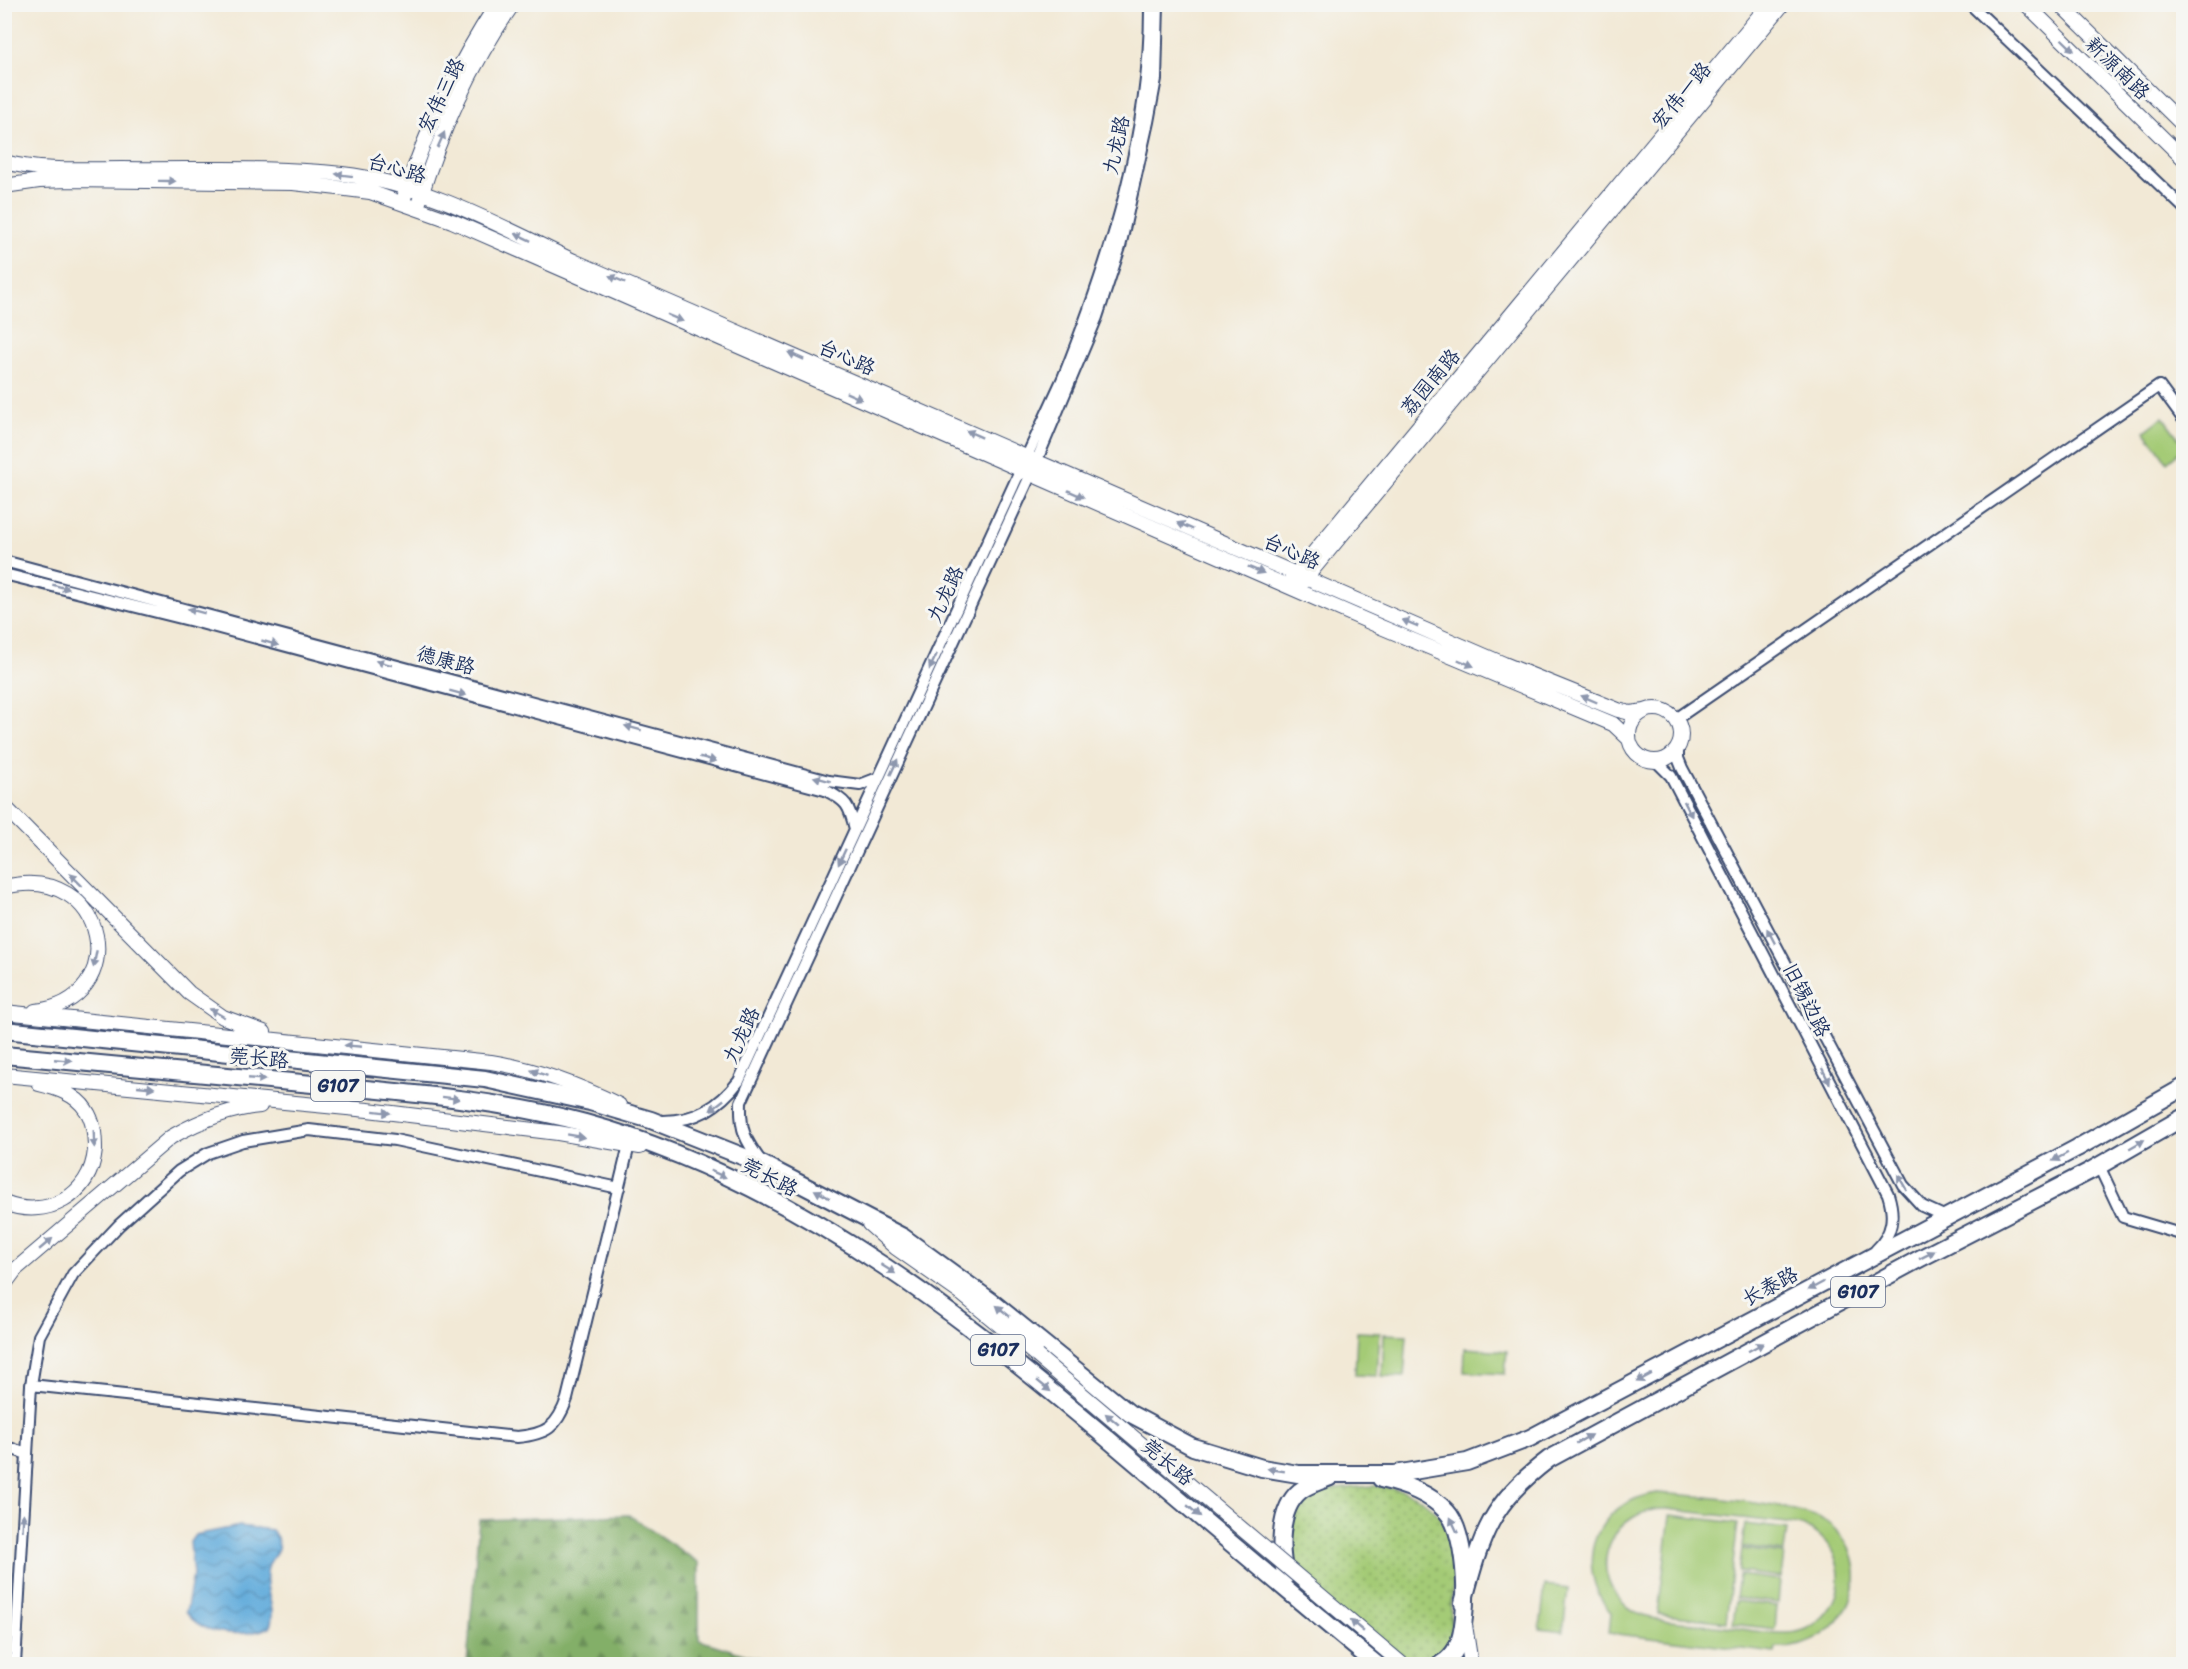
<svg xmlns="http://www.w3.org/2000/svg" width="2188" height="1669" font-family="Sriracha,'LXGW WenKai TC',sans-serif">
<defs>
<pattern id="green-dots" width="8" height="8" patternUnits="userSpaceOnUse" patternTransform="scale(1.5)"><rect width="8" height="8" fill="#a4cb76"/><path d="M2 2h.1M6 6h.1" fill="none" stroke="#85a564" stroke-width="1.8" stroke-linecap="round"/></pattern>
<pattern id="forest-firs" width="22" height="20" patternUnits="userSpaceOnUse" patternTransform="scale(1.5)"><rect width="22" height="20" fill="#83af67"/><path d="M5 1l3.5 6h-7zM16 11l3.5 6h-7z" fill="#6a8f58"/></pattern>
<pattern id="water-waves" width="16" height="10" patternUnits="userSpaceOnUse" patternTransform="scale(1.5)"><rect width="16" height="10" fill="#65addc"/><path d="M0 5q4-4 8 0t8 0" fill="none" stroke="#528db6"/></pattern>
</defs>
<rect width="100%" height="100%" fill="#f6f6f2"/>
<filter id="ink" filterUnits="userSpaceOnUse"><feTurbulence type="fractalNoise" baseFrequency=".0167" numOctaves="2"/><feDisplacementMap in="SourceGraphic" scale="12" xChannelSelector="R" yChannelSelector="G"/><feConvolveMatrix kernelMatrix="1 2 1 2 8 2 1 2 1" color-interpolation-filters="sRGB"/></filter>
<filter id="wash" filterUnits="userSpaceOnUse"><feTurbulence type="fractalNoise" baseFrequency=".008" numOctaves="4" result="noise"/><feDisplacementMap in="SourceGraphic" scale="24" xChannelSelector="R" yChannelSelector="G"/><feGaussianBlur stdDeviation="1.35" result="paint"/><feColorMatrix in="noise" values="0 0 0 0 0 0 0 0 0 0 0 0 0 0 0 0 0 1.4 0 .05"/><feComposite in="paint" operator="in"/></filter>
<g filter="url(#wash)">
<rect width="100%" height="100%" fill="#f2e9d6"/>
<path fill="url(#green-dots)" stroke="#607d6a" stroke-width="1.5" d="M 1374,1486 C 1416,1490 1436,1502 1453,1542 C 1459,1555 1452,1589 1451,1605 C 1450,1614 1453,1628 1451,1637 C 1444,1659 1409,1669 1389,1663 C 1369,1656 1301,1601 1292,1582 C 1290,1575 1291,1566 1290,1559 C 1288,1531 1290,1514 1307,1491 Z"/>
<path fill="url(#forest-firs)" stroke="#4f6f62" stroke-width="1.5" d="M 629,1515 L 699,1563 L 699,1640 L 775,1664 L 467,1664 L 479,1520 Z"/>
<path fill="#a4cb76" stroke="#607d6a" stroke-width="1.5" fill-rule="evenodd" d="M 2163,417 L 2183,444 L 2183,449 L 2167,462 L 2145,431 Z
M 1357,1332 L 1380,1333 L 1377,1376 L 1355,1375 Z
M 1384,1334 L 1407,1335 L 1404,1377 L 1382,1376 Z
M 1465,1348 L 1507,1351 L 1505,1374 L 1464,1372 Z
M 1657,1493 C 1691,1495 1800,1504 1825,1521 C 1886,1564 1847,1650 1776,1648 L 1775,1653 L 1609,1633 L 1611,1613 C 1571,1564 1595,1502 1657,1493 ZM 1667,1509 C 1697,1513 1728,1516 1758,1520 C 1774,1522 1792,1522 1807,1528 C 1827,1537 1840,1558 1839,1580 C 1839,1598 1828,1615 1813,1625 C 1805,1630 1796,1633 1787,1633 C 1766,1634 1744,1629 1724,1626 C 1698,1623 1671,1623 1647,1617 C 1638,1614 1629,1610 1623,1603 C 1584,1565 1616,1507 1667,1509 Z
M 1670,1515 L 1738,1523 L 1726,1622 L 1658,1614 Z
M 1745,1524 L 1787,1529 L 1784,1552 L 1742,1547 Z
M 1742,1549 L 1784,1554 L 1781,1577 L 1739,1572 Z
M 1739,1575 L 1780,1580 L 1778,1603 L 1736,1598 Z
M 1545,1585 L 1568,1588 L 1563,1632 L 1540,1629 Z
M 1736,1601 L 1777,1606 L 1775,1629 L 1733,1624 Z"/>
<path fill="url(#water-waves)" stroke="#406e9d" stroke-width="1.5" d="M 240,1526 L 272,1530 C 288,1552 270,1552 267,1572 C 264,1595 277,1605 270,1627 C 245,1638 202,1636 186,1612 L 193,1575 L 190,1542 L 195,1535 Z"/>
</g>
<g filter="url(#ink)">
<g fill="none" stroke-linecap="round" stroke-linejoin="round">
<g stroke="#3b4b70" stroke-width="14">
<path id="minor" d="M 1970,4 L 2184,208
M 4,561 L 829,781 L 860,785 L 878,778
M 4,574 L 193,621 L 825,790 C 847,801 849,805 855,829
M 1676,719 L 2159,386 L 2184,420
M 1678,748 L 1678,758 L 1682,768 L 1903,1185 L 1922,1206 L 1946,1217
M 1656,761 L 1671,776 L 1888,1194 C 1895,1216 1893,1234 1876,1250
M 663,1121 C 696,1121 719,1107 739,1081 L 1063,378 C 1110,260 1151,133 1150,4
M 762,1163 C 745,1140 740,1131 741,1102 L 1031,474 L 1097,317 L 1120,247 L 1148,122 L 1156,79 L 1158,4
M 2099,1166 L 2123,1217 L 2184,1235
M 31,1385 L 517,1437 C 547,1434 557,1427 567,1399 L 629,1145
M 4,1446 L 27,1454
M 15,1664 L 31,1385 L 39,1336 L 73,1274 L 119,1225 L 179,1171 L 208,1153 L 243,1141 L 309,1130 L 395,1140 L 619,1188"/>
</g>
<g stroke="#3b4b70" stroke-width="16">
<path id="major" d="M 2026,4 L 2184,159
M 2060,4 L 2184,126
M 4,162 C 43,172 83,169 122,169 C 195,170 269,166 342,174 C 424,183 502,227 576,262 L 1504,664 L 1618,710 L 1630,713 L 1645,711
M 4,186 L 39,181 L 69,180 L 293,183 L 338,188 L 370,192 L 452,221 L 1381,627 L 1613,724 L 1629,739
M 404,198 C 426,129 457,65 497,4
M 419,202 C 440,133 471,64 513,4
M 1291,580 L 1769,4
M 1300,585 L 1783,4
M1629 735a26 26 0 1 1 52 0a26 26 0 1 1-52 0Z
M 4,806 L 189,993 L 223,1017 L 264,1032
M 4,887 C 110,861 133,1001 35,1011
M 4,1012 L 491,1062 C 536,1069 578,1085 619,1105
M 4,1075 L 368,1110 L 558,1133 L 640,1147
M 4,1203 C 46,1220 91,1196 95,1150 C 95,1136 94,1121 86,1110 C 76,1094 56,1088 39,1084
M 869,1224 L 896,1248 L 963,1295 L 1037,1356
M 4,1285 L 16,1269 L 171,1137 C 199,1121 227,1109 260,1106
M 1465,1625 L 1471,1664"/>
</g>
<g stroke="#3b4b70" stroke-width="20">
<path id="highway" d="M 4,1030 L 485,1079 L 590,1102 L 651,1120 L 762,1164 L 903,1237 L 992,1302 L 1129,1413 L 1193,1447 L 1262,1468 L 1298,1474 L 1395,1474 L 1467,1462 L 1530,1438 L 2077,1148 L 2184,1087
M 4,1055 C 111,1065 217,1075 323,1085 C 410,1093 499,1100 585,1123 C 801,1182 982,1331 1149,1474 C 1225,1538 1300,1602 1376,1664
M 1381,1479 C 1405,1485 1430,1493 1447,1512 C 1468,1534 1470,1621 1457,1647 C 1453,1655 1448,1660 1441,1664
M 1286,1576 C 1279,1552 1278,1509 1300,1491 C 1307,1485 1321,1481 1330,1477
M 1463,1603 C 1482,1533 1490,1504 1549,1459 L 1919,1259 L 2090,1171 L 2184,1117"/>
</g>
<use href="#minor" stroke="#fff" stroke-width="10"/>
<use href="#major" stroke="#fff" stroke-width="14"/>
<use href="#highway" stroke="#fff" stroke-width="16"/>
<g stroke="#3b4b70" stroke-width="16" stroke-linecap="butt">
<path id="major-bridge" d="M 1037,1356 L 1402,1664"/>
</g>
<use href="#major-bridge" stroke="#fff" stroke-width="14"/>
</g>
<defs><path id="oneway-solid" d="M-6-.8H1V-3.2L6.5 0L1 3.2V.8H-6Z" transform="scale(1.5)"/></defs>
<g fill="#8d97ae">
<use href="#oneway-solid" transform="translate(2068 45) rotate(44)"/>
<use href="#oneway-solid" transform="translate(441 140) rotate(-66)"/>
<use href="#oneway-solid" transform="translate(344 175) rotate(-173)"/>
<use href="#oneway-solid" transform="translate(167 181) rotate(1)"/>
<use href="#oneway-solid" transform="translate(523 237) rotate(-155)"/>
<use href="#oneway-solid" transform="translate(617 279) rotate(-157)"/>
<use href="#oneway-solid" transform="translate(675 318) rotate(23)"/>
<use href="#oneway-solid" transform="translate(796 356) rotate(-156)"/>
<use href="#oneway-solid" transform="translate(854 396) rotate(24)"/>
<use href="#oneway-solid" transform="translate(974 434) rotate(-156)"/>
<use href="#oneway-solid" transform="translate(1076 494) rotate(24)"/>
<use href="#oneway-solid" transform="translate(1185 526) rotate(-157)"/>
<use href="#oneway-solid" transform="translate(1256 570) rotate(23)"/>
<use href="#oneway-solid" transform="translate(61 587) rotate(15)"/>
<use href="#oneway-solid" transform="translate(196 611) rotate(-165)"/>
<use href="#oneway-solid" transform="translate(1410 623) rotate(-157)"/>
<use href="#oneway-solid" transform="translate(270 643) rotate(16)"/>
<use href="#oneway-solid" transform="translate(933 662) rotate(115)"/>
<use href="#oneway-solid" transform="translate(384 663) rotate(-165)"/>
<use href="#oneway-solid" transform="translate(1466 663) rotate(23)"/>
<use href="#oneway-solid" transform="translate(458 693) rotate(15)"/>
<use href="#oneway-solid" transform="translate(1589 699) rotate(-157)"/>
<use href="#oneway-solid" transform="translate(633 728) rotate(-165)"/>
<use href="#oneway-solid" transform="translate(708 759) rotate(15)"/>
<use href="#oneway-solid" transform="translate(894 767) rotate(-65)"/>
<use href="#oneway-solid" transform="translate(822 779) rotate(-165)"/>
<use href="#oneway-solid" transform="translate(1688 809) rotate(63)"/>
<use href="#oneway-solid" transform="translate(842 857) rotate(115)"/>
<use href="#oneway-solid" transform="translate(76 880) rotate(-135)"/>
<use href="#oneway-solid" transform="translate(1771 936) rotate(-118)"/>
<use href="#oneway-solid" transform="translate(95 959) rotate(101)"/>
<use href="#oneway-solid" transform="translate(217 1013) rotate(-150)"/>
<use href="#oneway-solid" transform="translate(353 1046) rotate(-175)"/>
<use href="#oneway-solid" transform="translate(63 1060) rotate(5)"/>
<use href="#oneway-solid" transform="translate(539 1073) rotate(-161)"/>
<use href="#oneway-solid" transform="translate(1826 1076) rotate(63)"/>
<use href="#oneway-solid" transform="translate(257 1079) rotate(5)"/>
<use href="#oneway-solid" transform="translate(146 1087) rotate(6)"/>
<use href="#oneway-solid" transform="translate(451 1098) rotate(7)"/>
<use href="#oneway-solid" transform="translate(717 1105) rotate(142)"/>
<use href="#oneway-solid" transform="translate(382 1112) rotate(7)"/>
<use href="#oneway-solid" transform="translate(576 1136) rotate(10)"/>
<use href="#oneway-solid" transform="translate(94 1139) rotate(88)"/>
<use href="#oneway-solid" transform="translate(2137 1144) rotate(-30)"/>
<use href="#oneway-solid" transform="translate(2060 1157) rotate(152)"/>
<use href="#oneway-solid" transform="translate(718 1174) rotate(24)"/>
<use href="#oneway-solid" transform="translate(1902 1182) rotate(-120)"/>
<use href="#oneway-solid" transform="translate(822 1194) rotate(-151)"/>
<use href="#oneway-solid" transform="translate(46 1244) rotate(-40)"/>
<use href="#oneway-solid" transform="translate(1927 1255) rotate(-27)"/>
<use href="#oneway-solid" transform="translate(888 1269) rotate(32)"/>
<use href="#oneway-solid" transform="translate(1816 1286) rotate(152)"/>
<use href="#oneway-solid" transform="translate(1003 1311) rotate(-141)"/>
<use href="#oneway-solid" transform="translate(1756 1347) rotate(-28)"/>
<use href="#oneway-solid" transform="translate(1644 1378) rotate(152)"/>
<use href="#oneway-solid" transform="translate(1044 1386) rotate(39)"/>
<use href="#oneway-solid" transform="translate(1112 1419) rotate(-140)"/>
<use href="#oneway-solid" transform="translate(1584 1439) rotate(-30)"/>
<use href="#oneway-solid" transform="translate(1276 1470) rotate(-171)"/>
<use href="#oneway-solid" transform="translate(1194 1511) rotate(40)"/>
<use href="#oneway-solid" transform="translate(23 1522) rotate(-87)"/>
<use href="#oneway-solid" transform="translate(1454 1525) rotate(-115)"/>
<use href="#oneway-solid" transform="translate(1357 1626) rotate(-140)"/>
</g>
</g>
<g text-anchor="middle" stroke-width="6" stroke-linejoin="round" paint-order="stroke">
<g fill="#f6f6f2" stroke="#5d6b8a" stroke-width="1.5">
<rect x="311" y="1071" width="54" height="30" rx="4.5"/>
<rect x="1831" y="1277" width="54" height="30" rx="4.5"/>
<rect x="971" y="1335" width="54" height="30" rx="4.5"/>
</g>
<g font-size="18" font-weight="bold" fill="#1b2f5e">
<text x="338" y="1092">G107</text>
<text x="1858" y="1298">G107</text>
<text x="998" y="1356">G107</text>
</g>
<g font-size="20" fill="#1b2f5e" stroke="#f6f6f2">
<text transform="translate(2118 68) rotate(44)" y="7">新源南路</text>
<text transform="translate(441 95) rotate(-64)" y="7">宏伟三路</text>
<text transform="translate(1681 95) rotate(-50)" y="7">宏伟一路</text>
<text transform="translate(1116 145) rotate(-78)" y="7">九龙路</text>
<text transform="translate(397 168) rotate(16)" y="7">台心路</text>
<text transform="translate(847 357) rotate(24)" y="7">台心路</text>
<text transform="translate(1430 382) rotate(-50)" y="7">荔园南路</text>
<text transform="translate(1292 551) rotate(24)" y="7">台心路</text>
<text transform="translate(945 594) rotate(-65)" y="7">九龙路</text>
<text transform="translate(446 660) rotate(15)" y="7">德康路</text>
<text transform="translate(1807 1000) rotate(63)" y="7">旧锡边路</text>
<text transform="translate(741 1035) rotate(-65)" y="7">九龙路</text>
<text transform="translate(259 1058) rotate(5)" y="7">莞长路</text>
<text transform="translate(770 1177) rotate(27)" y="7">莞长路</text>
<text transform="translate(1770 1286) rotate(-28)" y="7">长泰路</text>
<text transform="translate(1168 1462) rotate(40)" y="7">莞长路</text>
</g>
</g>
<rect width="2188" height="1669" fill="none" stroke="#f6f6f2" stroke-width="24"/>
</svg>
